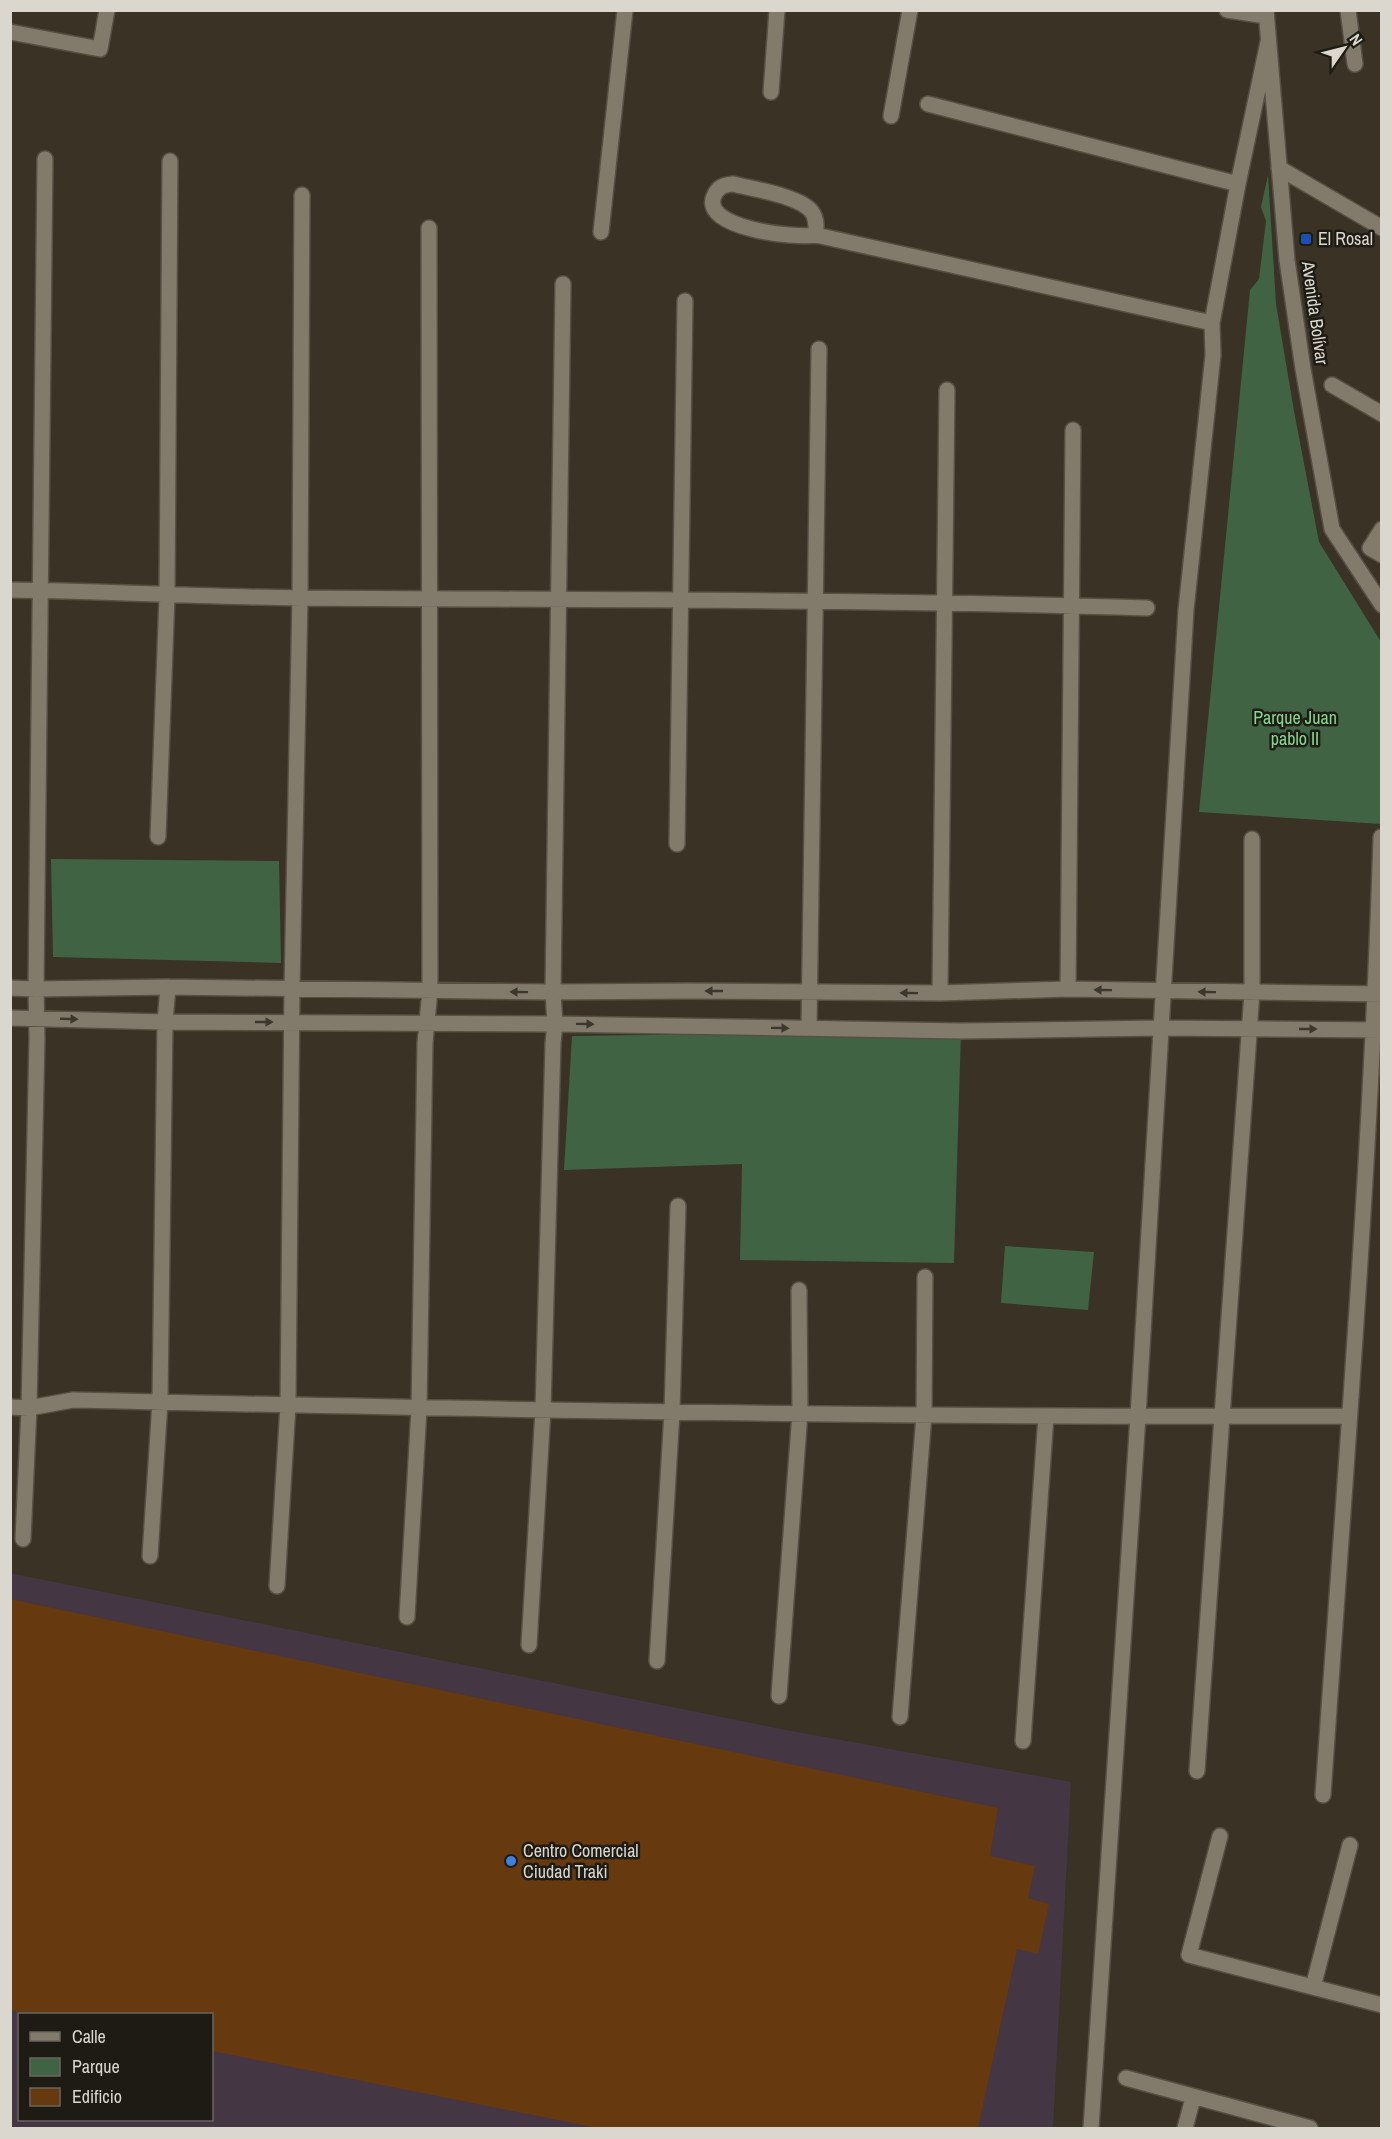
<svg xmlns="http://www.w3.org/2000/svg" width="1392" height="2139" font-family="'Archivo Narrow',sans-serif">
<rect width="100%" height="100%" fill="#3a3225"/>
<path fill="#443643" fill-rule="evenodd" d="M 10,1573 L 781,1729 L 1071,1782 L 1053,2128 L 11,2128 ZM 20,2014 L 212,2014 L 212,2120 L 20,2120 Z"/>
<path fill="#406343" d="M 1268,175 L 1276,304 L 1294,411 L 1319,542 L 1381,642 L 1381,824 L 1199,812 L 1250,290 L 1259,279 L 1266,221 L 1261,207 Z
M 51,859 L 279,861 L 281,963 L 53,957 Z
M 961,1031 L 954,1263 L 740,1260 L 742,1164 L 564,1170 L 572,1036 Z
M 1005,1246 L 1094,1252 L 1088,1310 L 1001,1303 Z"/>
<path fill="#66390f" d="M 10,1599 L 998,1808 L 990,1856 L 1035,1866 L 1028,1898 L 1049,1904 L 1038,1954 L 1017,1949 L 978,2128 L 598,2128 L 212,2051 L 212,2014 L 33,2014 L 10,2010 Z"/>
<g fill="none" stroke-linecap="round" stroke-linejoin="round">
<g stroke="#554f44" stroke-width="18">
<path id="minor" d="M 1227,10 L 1266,16
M 1266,10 L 1287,260 L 1303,369 L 1332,529 L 1382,605
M 1348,10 L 1355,64
M 10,32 L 100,49 L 107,10
M 771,92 L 777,10
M 928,104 L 1238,184
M 891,116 L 910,10
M 1279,168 L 1382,228
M 601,232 L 625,10
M 816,235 C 816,226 817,219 812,212 C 801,196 752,189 733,184 C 723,185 718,187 714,196 C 700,228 795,239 816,235 L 1212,323
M 1332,385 L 1382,414
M 1382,529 L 1370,548 L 1382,555
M 10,590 C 108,591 205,597 302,598 C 583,600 865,599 1147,608
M 158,837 L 167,596 L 170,161
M 677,844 L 685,301
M 10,988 L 36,989 L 168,987 L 553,992 L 688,991 L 940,993 L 1068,989 L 1382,994
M 1068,989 L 1073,430
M 940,993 L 947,390
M 10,1018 L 165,1022 L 555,1024 L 961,1031 L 1160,1028 L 1382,1030
M 809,1028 L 819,349
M 10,1407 L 29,1408 L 73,1400 C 498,1410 924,1418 1349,1416
M 23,1539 L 29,1408 L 37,1038 L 36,989 L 45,159
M 150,1556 L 160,1402 L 165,1022 L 168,987
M 277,1586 L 288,1405 L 292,988 L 300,598 L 302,195
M 407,1617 L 419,1409 L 425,1043 L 430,990 L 429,228
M 529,1645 L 543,1410 L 553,1043 L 555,1024 L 553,992 L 563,284
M 657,1661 L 672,1412 L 678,1206
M 779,1696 L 800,1412 L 799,1290
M 900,1717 L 924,1415 L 925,1277
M 1023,1741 L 1046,1416
M 1197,1771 L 1252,992 L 1252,839
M 1323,1795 C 1345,1476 1371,1157 1381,837
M 1220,1836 L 1189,1955 L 1382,2005
M 1313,1987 L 1350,1845
M 1126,2078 L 1310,2128
M 1091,2128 L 1138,1416 L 1186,610 L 1213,355 L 1212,323 L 1238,184 L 1268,42
M 1185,2128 L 1193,2098"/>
</g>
<use href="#minor" stroke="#827a6b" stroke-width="15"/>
</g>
<defs><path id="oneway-solid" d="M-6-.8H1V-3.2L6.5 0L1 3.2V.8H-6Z" transform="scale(1.5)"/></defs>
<g fill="#3c382f">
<use href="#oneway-solid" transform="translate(1103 990) rotate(-179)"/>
<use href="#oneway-solid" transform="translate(714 991) rotate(-180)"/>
<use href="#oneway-solid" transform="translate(519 992) rotate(-179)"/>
<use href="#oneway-solid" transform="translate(1207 992) rotate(-179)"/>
<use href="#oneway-solid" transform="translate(909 993) rotate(-179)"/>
<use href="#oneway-solid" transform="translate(69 1019) rotate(2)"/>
<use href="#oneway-solid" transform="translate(264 1022)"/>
<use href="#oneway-solid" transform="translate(585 1024) rotate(1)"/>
<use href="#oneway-solid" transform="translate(780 1028) rotate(1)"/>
<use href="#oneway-solid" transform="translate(1308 1029)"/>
</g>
<rect fill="#1a4fb4" stroke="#1e1b15" stroke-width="2" x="1300" y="233" width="12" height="12" rx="3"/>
<circle fill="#3f7fe0" stroke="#1e1b15" stroke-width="2" cx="511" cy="1861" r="6"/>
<g text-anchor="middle" stroke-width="5" stroke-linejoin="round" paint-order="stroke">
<g font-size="18" fill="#dbd7ce" stroke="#1e1b15" text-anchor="start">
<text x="1318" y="245">El Rosal</text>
<text x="523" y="1857">Centro Comercial<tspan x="523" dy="21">Ciudad Traki</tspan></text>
</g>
<g font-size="18" fill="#dbd7ce" stroke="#1e1b15">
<text transform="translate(1315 313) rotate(82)" y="6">Avenida Bolívar</text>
</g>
<g font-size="18" fill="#84d98d" stroke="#1e1b15">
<text x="1295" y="724">Parque Juan<tspan x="1295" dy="21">pablo II</tspan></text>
</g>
</g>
<rect width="1392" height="2139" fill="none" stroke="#dbd7ce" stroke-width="24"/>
<rect x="18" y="2013" width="195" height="108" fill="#1e1b15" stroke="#6a665f" stroke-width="1.5"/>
<rect x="30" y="2032" width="30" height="9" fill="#827a6b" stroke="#6a665f" stroke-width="1.5"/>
<text x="72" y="2043" font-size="18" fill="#dbd7ce">Calle</text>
<rect x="30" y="2058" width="30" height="18" fill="#406343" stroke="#6a665f" stroke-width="1.5"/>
<text x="72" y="2073" font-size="18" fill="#dbd7ce">Parque</text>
<rect x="30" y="2088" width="30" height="18" fill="#66390f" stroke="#6a665f" stroke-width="1.5"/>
<text x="72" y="2103" font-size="18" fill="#dbd7ce">Edificio</text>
<g transform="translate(1344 48) rotate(55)" stroke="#1e1b15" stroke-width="4.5" paint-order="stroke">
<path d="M0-4.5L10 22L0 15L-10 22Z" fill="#dbd7ce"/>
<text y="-9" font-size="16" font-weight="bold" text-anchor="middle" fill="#dbd7ce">N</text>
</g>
</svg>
